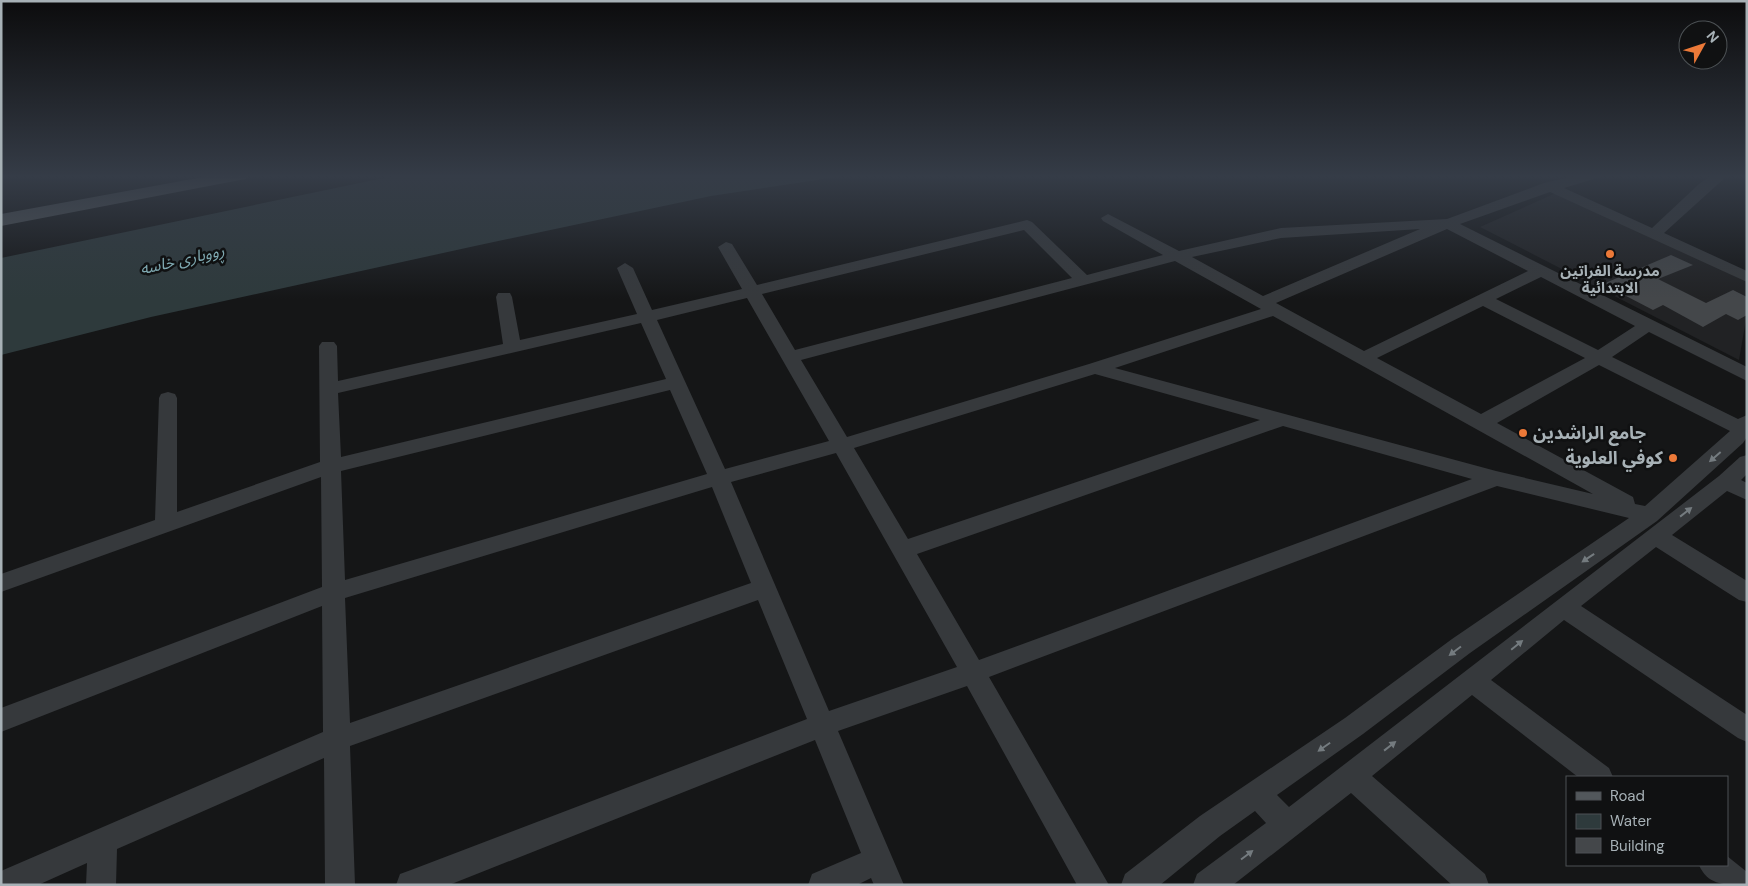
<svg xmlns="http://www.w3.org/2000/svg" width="1748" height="886" font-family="'DM Sans','Noto Sans Arabic',sans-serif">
<rect width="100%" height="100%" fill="#151617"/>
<path fill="#212224" d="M 1556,193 L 1747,280 L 1747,314 L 1739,360 L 1480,227 Z"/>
<path fill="#2e3a3c" d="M 398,175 L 850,175 L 711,196 L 475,246 L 151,317 L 1,355 L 1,258 Z"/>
<path fill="#44474a" d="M 1671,255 L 1693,265 L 1658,279 L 1706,303 L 1733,290 L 1747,297 L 1747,315 L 1738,320 L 1726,314 L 1703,327 L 1663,305 L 1653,310 L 1603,284 Z"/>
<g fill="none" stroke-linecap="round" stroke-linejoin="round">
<path fill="#36393c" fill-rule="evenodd" d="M 1578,175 L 1599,175 L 1597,178 L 1564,188 L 1652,228 L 1699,184 L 1712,175 L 1728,175 L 1664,233 L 1747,271 L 1747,282 L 1550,192 L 1460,224 L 1747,367 L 1747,381 L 1649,332 L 1612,357 L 1738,419 L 1747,415 L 1747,437 L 1743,443 L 1657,521 L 1470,653 L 1363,734 L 1277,795 L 1289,807 L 1719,476 L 1740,457 L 1747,455 L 1747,474 L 1741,480 L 1747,483 L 1747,500 L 1727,491 L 1672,535 L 1747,581 L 1747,602 L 1739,600 L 1656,547 L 1581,606 L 1747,715 L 1747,742 L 1738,738 L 1564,620 L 1491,680 L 1609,768 L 1613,777 L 1578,777 L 1472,695 L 1372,776 L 1485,874 L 1489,885 L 1452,885 L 1351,793 L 1233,885 L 1193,885 L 1197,874 L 1266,823 L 1255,811 L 1220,836 L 1160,885 L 1121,885 L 1125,874 L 1200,816 L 1345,718 L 1452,639 L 1629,518 L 1497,486 L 989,677 L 1109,885 L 1077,885 L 967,686 L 838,731 L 904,885 L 874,885 L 871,878 L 857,885 L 808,885 L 812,874 L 861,853 L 815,740 L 449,885 L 396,885 L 400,874 L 411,870 L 807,719 L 758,600 L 350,746 L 355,885 L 325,885 L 324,758 L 117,849 L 116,885 L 86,885 L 87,863 L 38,885 L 1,885 L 1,871 L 323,732 L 322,606 L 1,732 L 1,708 L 322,587 L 321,477 L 1,592 L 1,574 L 155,520 L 159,398 L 161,394 L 168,392 L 175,394 L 177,398 L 177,512 L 320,462 L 319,346 L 322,342 L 334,342 L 337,346 L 338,381 L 503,344 L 496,297 L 498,293 L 510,293 L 512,297 L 520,340 L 637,314 L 617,268 L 625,263 L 633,268 L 652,310 L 742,289 L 718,247 L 726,242 L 732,244 L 757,285 L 1027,220 L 1032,222 L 1087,275 L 1163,255 L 1103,221 L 1101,218 L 1108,214 L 1179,251 L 1281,228 L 1447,219 L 1544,183 ZM 1420,229 L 1263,296 L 1192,257 L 1281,238 ZM 1447,229 L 1528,271 L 1364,351 L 1276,303 ZM 1024,230 L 1072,278 L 795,350 L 762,294 ZM 1175,261 L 1261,309 L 1089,364 L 847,437 L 801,360 ZM 1541,277 L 1635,326 L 1598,350 L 1496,299 ZM 747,298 L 829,441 L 725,469 L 657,320 ZM 1483,306 L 1585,358 L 1481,414 L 1377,358 ZM 1273,316 L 1593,494 L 1496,471 L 1115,368 ZM 641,323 L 666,379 L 341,457 L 338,393 ZM 1599,365 L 1730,431 L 1645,506 L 1635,504 L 1633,497 L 1497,423 ZM 1095,374 L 1260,420 L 908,539 L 854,448 ZM 670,390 L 707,474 L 345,580 L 341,471 ZM 1283,426 L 1472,479 L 979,660 L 917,554 ZM 836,453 L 957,667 L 829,711 L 731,482 ZM 712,487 L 751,583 L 350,723 L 345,598 Z
M 1727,856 L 1747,872 L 1747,885 C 1726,885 1708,886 1699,865 L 1727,865 Z"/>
<path fill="#52575b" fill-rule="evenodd" d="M 214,175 L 249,175 L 246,179 L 240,180 L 1,226 L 1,214 Z"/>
</g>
<defs><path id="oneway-solid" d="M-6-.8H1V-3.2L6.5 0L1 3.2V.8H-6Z" transform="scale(1.25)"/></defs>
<g fill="#747b7f">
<use href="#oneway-solid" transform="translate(1715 457) rotate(139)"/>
<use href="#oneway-solid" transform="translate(1686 512) rotate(-38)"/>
<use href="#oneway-solid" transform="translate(1588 558) rotate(146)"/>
<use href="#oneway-solid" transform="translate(1517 645) rotate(-39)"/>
<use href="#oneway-solid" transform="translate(1455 651) rotate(143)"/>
<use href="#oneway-solid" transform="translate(1390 746) rotate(-38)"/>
<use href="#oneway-solid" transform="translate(1324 747) rotate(145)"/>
<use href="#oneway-solid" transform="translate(1247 855) rotate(-37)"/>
</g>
<linearGradient id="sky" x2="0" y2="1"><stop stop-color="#0c0c0d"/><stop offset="0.59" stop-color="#353c47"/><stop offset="1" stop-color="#353c47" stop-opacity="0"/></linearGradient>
<rect width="1748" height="299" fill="url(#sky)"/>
<g fill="#ec7938" stroke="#101112" stroke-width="2">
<circle cx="1610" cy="254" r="5"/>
<circle cx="1523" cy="433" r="5"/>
<circle cx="1673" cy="458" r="5"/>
</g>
<g text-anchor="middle" stroke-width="5" stroke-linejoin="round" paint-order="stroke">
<g font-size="15" font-weight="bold" fill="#a7b1b6" stroke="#101112">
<text x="1610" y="276">مدرسة الفراتين<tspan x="1610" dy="17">الابتدائية</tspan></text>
</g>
<g font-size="16" font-style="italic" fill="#7fa9b1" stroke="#101112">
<text transform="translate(182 259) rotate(-13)" y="6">ڕووباری خاسە</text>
</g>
<g font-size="18" font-weight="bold" fill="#a7b1b6" stroke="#101112" text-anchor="start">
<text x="1533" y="439">جامع الراشدين</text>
<text x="1663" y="464" text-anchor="end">كوفي العلوية</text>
</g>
</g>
<rect width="1748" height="886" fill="none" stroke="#a7b1b6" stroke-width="5"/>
<rect x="1566" y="776" width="162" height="90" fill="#101112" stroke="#4c5154"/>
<rect x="1576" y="792" width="25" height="8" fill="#52575b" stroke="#4c5154"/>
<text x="1610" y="801" font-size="15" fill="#a7b1b6">Road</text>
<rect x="1576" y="814" width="25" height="15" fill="#2e3a3c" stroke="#4c5154"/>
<text x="1610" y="826" font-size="15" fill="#a7b1b6">Water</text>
<rect x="1576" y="838" width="25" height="15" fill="#44474a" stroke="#4c5154"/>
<text x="1610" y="851" font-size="15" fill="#a7b1b6">Building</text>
<g transform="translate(1703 45) rotate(50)"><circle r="24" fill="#101112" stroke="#4c5154"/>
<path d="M0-4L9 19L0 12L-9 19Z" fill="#ec7938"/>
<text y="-8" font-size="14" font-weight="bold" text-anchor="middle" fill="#a7b1b6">N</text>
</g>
</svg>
